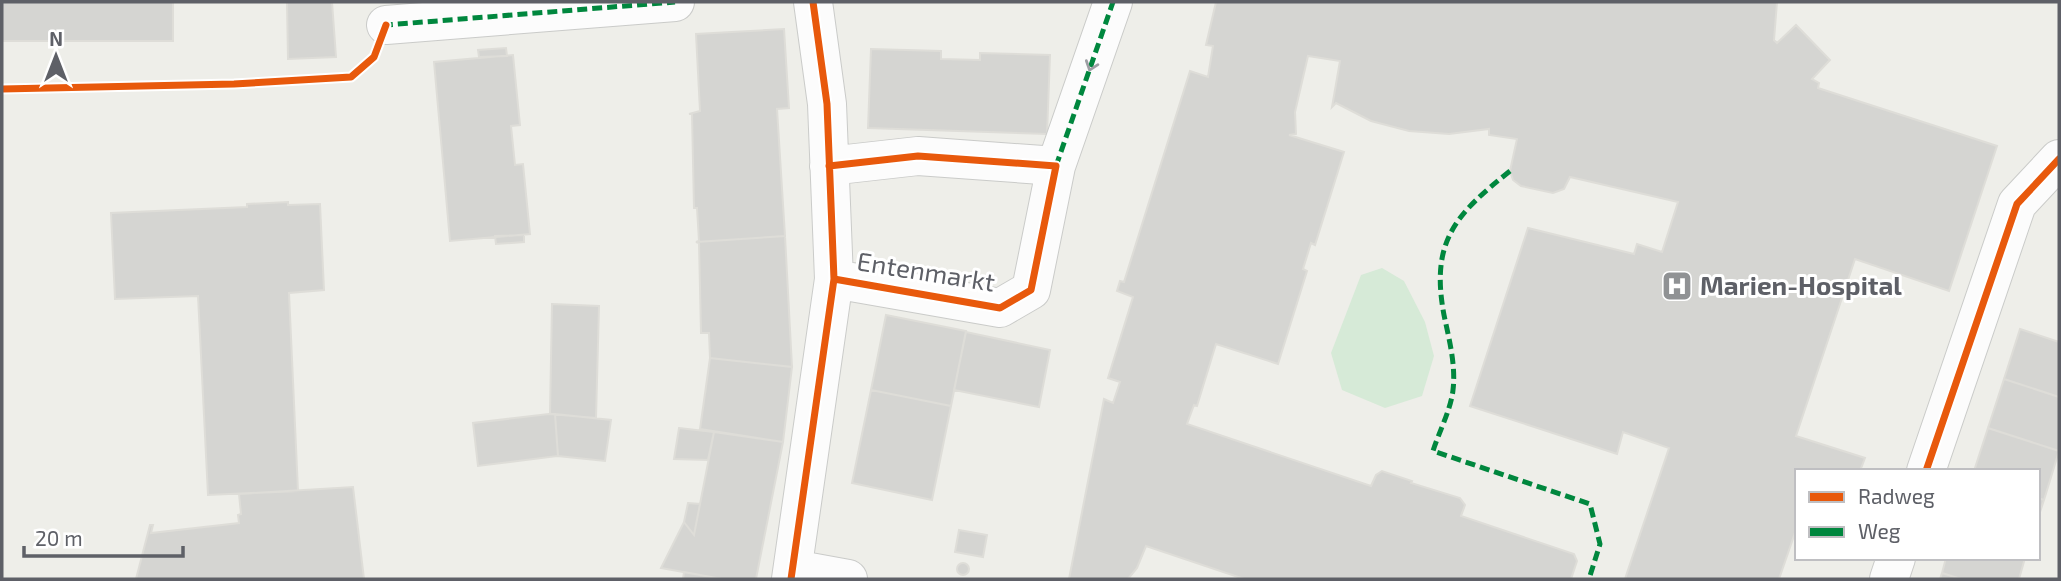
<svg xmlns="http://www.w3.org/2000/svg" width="2061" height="581" font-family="'Exo 2',sans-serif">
<rect width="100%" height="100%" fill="#eeeee9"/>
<path fill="#d6ead7" d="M 1382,268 L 1404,281 L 1425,322 L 1434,356 L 1422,396 L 1385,408 L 1342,390 L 1331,353 L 1361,275 Z"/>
<path fill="#d5d5d2" stroke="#deddd8" stroke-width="2" d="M 2,2 L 173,2 L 173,41 L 2,41 Z
M 287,2 L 332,2 L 336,57 L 288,59 Z
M 1216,2 L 1777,2 L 1774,40 L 1777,43 L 1796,25 L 1830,60 L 1812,79 L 1819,83 L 1818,88 L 1997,146 L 1949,291 L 1855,259 L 1796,436 L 1865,458 L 1860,471 L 1797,471 L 1797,527 L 1779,579 L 1625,579 L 1669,448 L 1623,432 L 1617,454 L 1470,406 L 1528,228 L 1634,254 L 1637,244 L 1662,252 L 1678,202 L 1570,177 L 1564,189 L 1553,193 L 1521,186 L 1513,180 L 1510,171 L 1517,139 L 1489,135 L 1489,129 L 1449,134 L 1409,131 L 1371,121 L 1336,103 L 1332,107 L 1340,61 L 1308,56 L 1295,112 L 1296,134 L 1289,135 L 1344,152 L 1315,245 L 1311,243 L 1303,269 L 1307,271 L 1278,364 L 1216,344 L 1197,406 L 1194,405 L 1187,424 L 1371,486 L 1376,475 L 1382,471 L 1412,481 L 1411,483 L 1460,498 L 1465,505 L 1461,516 L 1574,554 L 1577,561 L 1571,579 L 1244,579 L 1146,546 L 1137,568 L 1128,579 L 1069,579 L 1104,399 L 1113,403 L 1120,382 L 1108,378 L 1133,297 L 1117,291 L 1120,281 L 1124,282 L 1190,71 L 1208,77 L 1213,46 L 1206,45 Z
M 784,29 L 789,108 L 777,109 L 785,236 L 696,242 L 699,241 L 697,208 L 694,208 L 692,114 L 689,114 L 700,111 L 696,34 Z
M 506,48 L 507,56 L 479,57 L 478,50 Z
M 871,49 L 941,51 L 941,59 L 980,60 L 980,53 L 1050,55 L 1047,134 L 868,128 Z
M 513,55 L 520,125 L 511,126 L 515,165 L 523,164 L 530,234 L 450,241 L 434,62 Z
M 288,202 L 288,205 L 320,204 L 324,290 L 289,293 L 298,491 L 208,495 L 198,296 L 115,299 L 111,213 L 247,207 L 247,204 Z
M 524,235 L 524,242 L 496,244 L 495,236 Z
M 785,236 L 792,367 L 710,358 L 709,333 L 701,333 L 699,243 L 696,242 Z
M 552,304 L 599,306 L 596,418 L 550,414 Z
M 886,315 L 966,331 L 951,406 L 871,390 Z
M 2020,329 L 2059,342 L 2059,397 L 2004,379 Z
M 966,332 L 1050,350 L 1039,407 L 954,390 Z
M 710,358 L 792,367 L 783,442 L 700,429 Z
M 2004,379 L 2059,397 L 2059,451 L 1988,428 Z
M 871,390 L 951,406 L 932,500 L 852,483 Z
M 549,414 L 555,414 L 558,456 L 478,466 L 473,423 Z
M 555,414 L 611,420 L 605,461 L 558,456 Z
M 679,428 L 714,432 L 708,460 L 674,459 Z
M 1988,428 L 2059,451 L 2044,500 L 2038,498 L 2038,471 L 1974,471 Z
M 714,432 L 783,442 L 756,579 L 722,579 L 661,568 L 684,522 L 694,535 Z
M 353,487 L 364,579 L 136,579 L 150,525 L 153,525 L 151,533 L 239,523 L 238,515 L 241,514 L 239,494 Z
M 2038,498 L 2044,500 L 2038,518 Z
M 688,503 L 700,504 L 694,535 L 684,522 Z
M 959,530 L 987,535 L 983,557 L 955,552 Z
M 1946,558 L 2025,558 L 2019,579 L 1961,579 L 1942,573 Z
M957 569a6 6 0 1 1 12 0a6 6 0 1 1-12 0Z
M 684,572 L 722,579 L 683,579 Z
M 1942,573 L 1961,579 L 1940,579 Z"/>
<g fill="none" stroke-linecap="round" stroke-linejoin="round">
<g stroke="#cacbc9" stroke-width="40">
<path id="street" d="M 386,25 L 675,2
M 829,166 L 918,156 L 1056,166 L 1031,290 L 1000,308 L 834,279
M 1056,166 L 1113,2
M 1926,471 L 2017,204 L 2059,159
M 793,569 L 848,579
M 791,579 L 834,279 L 827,104 L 813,2
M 1889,579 L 1896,558"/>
</g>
<use href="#street" stroke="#fcfcfc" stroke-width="38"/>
<path stroke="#00873e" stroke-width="5" stroke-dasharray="10 5" stroke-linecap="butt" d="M 385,28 L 386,25 L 675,2
M 1056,166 L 1113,2
M 1510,171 C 1456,214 1430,241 1444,315 C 1449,339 1456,365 1453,390 C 1451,409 1439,432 1433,451 L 1590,504 L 1600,544 L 1589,579"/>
<g stroke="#fff" stroke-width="11">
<path id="cycleway" d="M 2,89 L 234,84 L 351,77 L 374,57 L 386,25
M 829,166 L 918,156 L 1056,166 L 1031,290 L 1000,308 L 834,279
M 1926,471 L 2017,204 L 2059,159
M 791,579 L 834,279 L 827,104 L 813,2"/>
</g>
<use href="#cycleway" stroke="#e8590c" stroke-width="7"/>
</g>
<defs><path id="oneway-chevron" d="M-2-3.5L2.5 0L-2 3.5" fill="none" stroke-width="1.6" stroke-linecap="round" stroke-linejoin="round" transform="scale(1.75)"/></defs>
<use stroke="#9d9ea3" href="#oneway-chevron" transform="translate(1091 66) rotate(109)"/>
<defs>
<g id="hospital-square" transform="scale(1.575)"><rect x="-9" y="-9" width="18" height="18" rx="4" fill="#909294" stroke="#fff"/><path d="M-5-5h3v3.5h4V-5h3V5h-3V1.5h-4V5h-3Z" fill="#fff"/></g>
</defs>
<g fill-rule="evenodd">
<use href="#hospital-square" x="1677" y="286"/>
</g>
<g text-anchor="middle" stroke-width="6" stroke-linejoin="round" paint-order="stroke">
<g font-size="26" fill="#5e6067" stroke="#fff">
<text transform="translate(926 272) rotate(9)" y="9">Entenmarkt</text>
</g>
<g font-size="26" font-weight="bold" fill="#5e6067" stroke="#fff" text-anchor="start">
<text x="1700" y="295">Marien-Hospital</text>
</g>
</g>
<rect width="2061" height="581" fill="none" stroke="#5e6067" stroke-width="7"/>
<rect x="1795" y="469" width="245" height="91" fill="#ffffff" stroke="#bfbfc2" stroke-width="2"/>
<rect x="1809" y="492" width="35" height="10" fill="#e8590c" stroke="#bfbfc2" stroke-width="2"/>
<text x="1858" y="504" font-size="21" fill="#5e6067">Radweg</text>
<rect x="1809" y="527" width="35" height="10" fill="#00873e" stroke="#bfbfc2" stroke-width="2"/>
<text x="1858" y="539" font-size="21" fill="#5e6067">Weg</text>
<g transform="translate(56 56)" stroke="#ffffff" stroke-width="5" paint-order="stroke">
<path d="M0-5L12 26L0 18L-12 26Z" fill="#5e6067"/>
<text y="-10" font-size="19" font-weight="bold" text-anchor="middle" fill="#5e6067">N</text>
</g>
<path d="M24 546v10h159v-10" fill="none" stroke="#5e6067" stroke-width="3.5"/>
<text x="35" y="546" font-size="21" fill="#5e6067" stroke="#ffffff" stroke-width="5" paint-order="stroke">20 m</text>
</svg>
